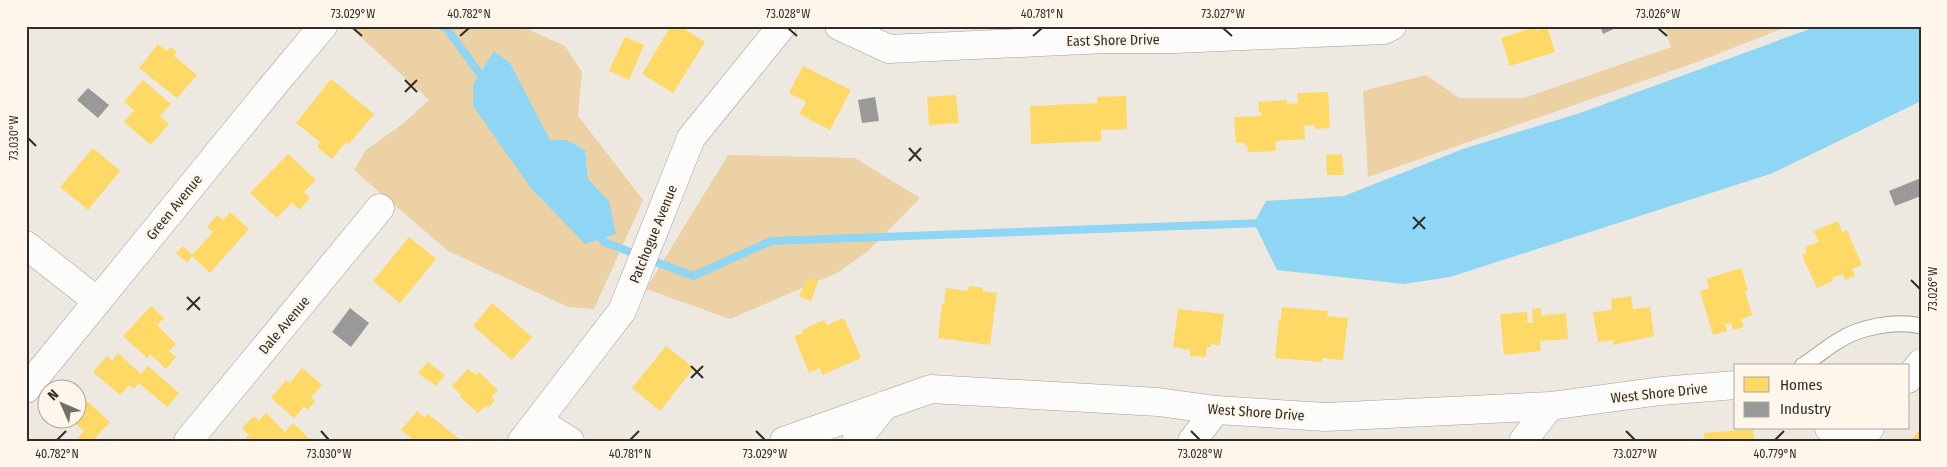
<svg xmlns="http://www.w3.org/2000/svg" width="1947" height="467" font-family="'Fira Sans Condensed',sans-serif">
<rect width="100%" height="100%" fill="#ede8e0"/>
<path fill="#ecd1a5" fill-rule="evenodd" d="M 349,26 L 521,26 L 565,46 L 582,72 L 578,116 L 643,200 L 594,309 L 568,307 L 448,251 L 354,170 L 366,150 L 404,123 L 429,100 ZM 510,63 L 550,141 L 567,140 L 585,150 L 588,179 L 609,201 L 473,85 Z
M 1663,26 L 1789,26 L 1697,62 L 1368,177 L 1363,91 L 1426,75 L 1459,98 L 1524,98 L 1671,47 Z
M 728,155 L 855,158 L 920,198 L 868,251 L 839,272 L 730,319 L 646,289 Z"/>
<path fill="#8ed6f4" d="M 1818,26 L 1921,26 L 1921,101 L 1773,173 L 1450,277 L 1404,284 L 1277,270 L 1254,223 L 1266,201 L 1344,196 L 1463,149 L 1580,113 Z
M 494,51 L 510,63 L 550,140 L 567,140 L 585,150 L 588,179 L 609,201 L 616,234 L 585,244 L 530,187 L 473,106 L 473,85 Z"/>
<path fill="#ffd966" d="M 671,26 L 680,26 L 705,42 L 673,93 L 642,74 Z
M 1535,27 L 1537,31 L 1547,27 L 1555,52 L 1510,66 L 1501,38 Z
M 625,37 L 644,45 L 629,80 L 609,71 Z
M 158,44 L 167,51 L 171,47 L 177,52 L 174,56 L 197,75 L 177,98 L 139,68 Z
M 803,66 L 851,90 L 830,130 L 799,114 L 806,102 L 789,93 Z
M 331,79 L 374,114 L 349,144 L 346,142 L 332,159 L 317,147 L 320,142 L 296,123 Z
M 143,80 L 171,104 L 160,116 L 169,124 L 151,145 L 124,122 L 134,110 L 124,102 Z
M 1328,92 L 1330,128 L 1315,129 L 1315,125 L 1304,126 L 1305,139 L 1275,141 L 1276,151 L 1248,152 L 1247,145 L 1245,146 L 1245,143 L 1236,143 L 1234,117 L 1261,116 L 1261,112 L 1259,112 L 1258,102 L 1287,100 L 1287,104 L 1298,103 L 1297,93 Z
M 956,95 L 959,123 L 929,125 L 927,97 Z
M 1126,96 L 1127,129 L 1101,130 L 1101,141 L 1031,144 L 1030,106 L 1098,103 L 1097,97 Z
M 93,148 L 120,171 L 88,210 L 60,187 Z
M 288,154 L 316,180 L 304,192 L 310,198 L 299,210 L 292,202 L 277,218 L 250,193 Z
M 1342,154 L 1344,175 L 1327,175 L 1326,155 Z
M 230,212 L 249,229 L 210,273 L 192,256 L 187,263 L 176,253 L 183,246 L 192,255 L 213,232 L 207,227 L 217,215 L 223,220 Z
M 1838,221 L 1842,232 L 1847,230 L 1862,265 L 1852,269 L 1855,276 L 1845,280 L 1843,274 L 1832,278 L 1833,281 L 1817,288 L 1802,255 L 1807,252 L 1805,247 L 1819,242 L 1814,231 Z
M 409,237 L 436,259 L 400,303 L 373,281 Z
M 1741,268 L 1748,290 L 1745,291 L 1752,315 L 1741,319 L 1744,327 L 1733,330 L 1731,323 L 1725,324 L 1727,331 L 1713,335 L 1700,291 L 1709,288 L 1706,279 Z
M 808,278 L 818,281 L 811,301 L 799,296 Z
M 969,286 L 983,288 L 983,291 L 997,293 L 990,345 L 938,338 L 942,304 L 944,304 L 946,288 L 968,291 Z
M 1631,296 L 1633,309 L 1650,307 L 1654,336 L 1613,345 L 1613,340 L 1598,342 L 1593,312 L 1612,310 L 1611,299 Z
M 492,303 L 532,337 L 512,360 L 473,326 Z
M 151,306 L 164,318 L 157,325 L 176,344 L 169,351 L 176,357 L 166,369 L 150,354 L 147,358 L 123,336 Z
M 1282,307 L 1328,311 L 1327,316 L 1348,318 L 1343,360 L 1322,358 L 1321,362 L 1275,358 L 1279,319 L 1281,319 Z
M 1541,308 L 1541,316 L 1566,313 L 1568,339 L 1540,341 L 1541,351 L 1504,355 L 1500,314 L 1527,312 L 1528,323 L 1533,323 L 1532,309 Z
M 1178,309 L 1224,314 L 1220,345 L 1211,344 L 1211,347 L 1207,347 L 1206,357 L 1190,356 L 1190,350 L 1173,347 Z
M 844,318 L 861,358 L 822,375 L 820,368 L 809,373 L 794,336 L 803,333 L 802,330 L 824,320 L 827,325 Z
M 666,346 L 694,368 L 660,411 L 632,388 Z
M 118,353 L 141,374 L 148,366 L 179,393 L 167,407 L 139,383 L 134,389 L 129,385 L 120,395 L 93,372 L 107,356 L 112,361 Z
M 428,362 L 445,375 L 436,386 L 418,373 Z
M 302,368 L 322,385 L 311,398 L 315,401 L 308,410 L 304,407 L 294,418 L 271,398 L 286,380 L 290,383 Z
M 468,369 L 476,375 L 479,372 L 498,390 L 491,397 L 495,400 L 488,408 L 486,406 L 478,413 L 460,397 L 461,395 L 452,386 Z
M 78,393 L 110,422 L 95,438 L 98,441 L 75,441 L 84,431 L 71,420 L 78,420 Z
M 417,411 L 425,418 L 428,414 L 462,441 L 415,441 L 401,430 Z
M 266,413 L 285,432 L 293,423 L 312,441 L 243,441 L 249,435 L 242,428 L 254,416 L 259,421 Z
M 1921,428 L 1921,441 L 1910,441 Z
M 1753,429 L 1754,441 L 1705,441 L 1704,433 Z"/>
<path fill="#999" d="M 1600,26 L 1620,26 L 1603,34 Z
M 88,88 L 109,105 L 98,118 L 77,100 Z
M 875,97 L 879,121 L 862,123 L 858,100 Z
M 1921,178 L 1921,196 L 1895,206 L 1889,191 Z
M 350,308 L 369,323 L 351,347 L 332,332 Z"/>
<g fill="none" stroke-linecap="round" stroke-linejoin="round">
<path stroke="#8ed6f4" stroke-width="8" d="M 442,26 L 447,29 L 485,81
M 596,231 L 604,242 L 693,276 L 771,241 L 1262,223"/>
<g stroke="#a4a09b" stroke-width="17">
<path id="lane" d="M 1802,366 C 1815,358 1826,348 1838,341 C 1859,327 1896,320 1921,326"/>
</g>
<g stroke="#a4a09b" stroke-width="29">
<path id="street" d="M 839,26 L 889,49 L 1106,39 L 1176,39 L 1384,30 L 1392,26
M 26,245 L 97,301
M 1908,379 L 1921,363
M 26,389 L 272,87 L 323,26
M 538,421 L 570,441
M 1829,428 L 1845,441
M 188,441 L 380,208
M 522,441 L 622,311 L 691,138 L 782,26
M 784,441 L 931,389 L 1158,402 L 1216,410 L 1326,417 L 1550,406 L 1661,391 L 1736,385
M 856,441 L 885,405
M 1192,441 L 1216,410
M 1523,441 L 1550,406
M 1860,441 L 1870,428"/>
</g>
<use href="#lane" stroke="#fcfcfa" stroke-width="15"/>
<use href="#street" stroke="#fcfcfa" stroke-width="28"/>
</g>
<path fill="none" stroke="#302d27" stroke-width="2" d="M 353,28 L 362,36M 788,28 L 797,36M 1223,28 L 1232,36M 1658,28 L 1667,36M 460,36 L 469,28M 1033,36 L 1042,28M 405,80 L 417,92M 405,92 L 417,80M 28,138 L 36,146M 909,148 L 921,161M 909,161 L 921,148M 1413,217 L 1425,229M 1413,229 L 1425,217M 1911,280 L 1920,289M 187,297 L 200,310M 187,310 L 200,297M 691,366 L 703,378M 691,378 L 703,366M 321,431 L 329,440M 756,431 L 765,440M 1191,431 L 1200,440M 1626,431 L 1635,440M 57,440 L 66,431M 630,440 L 639,431M 1775,440 L 1784,431"/>
<g text-anchor="middle" stroke-width="5" stroke-linejoin="round" paint-order="stroke">
<g font-size="14" fill="#302d27" stroke="#fef6eb">
<text transform="translate(1113 40) rotate(-1)" y="5">East Shore Drive</text>
<text transform="translate(174 207) rotate(-51)" y="5">Green Avenue</text>
<text transform="translate(653 234) rotate(-68)" y="5">Patchogue Avenue</text>
<text transform="translate(284 325) rotate(-50)" y="5">Dale Avenue</text>
<text transform="translate(1659 393) rotate(-6)" y="5">West Shore Drive</text>
<text transform="translate(1256 412) rotate(4)" y="5">West Shore Drive</text>
</g>
</g>
<rect width="1947" height="467" fill="none" stroke="#fef6eb" stroke-width="55"/>
<rect x="1734" y="364" width="175" height="65" fill="#fef6eb" stroke="#aca69d"/>
<rect x="1744" y="377" width="25" height="15" fill="#ffd966" stroke="#aca69d"/>
<text x="1780" y="390" font-size="15" fill="#302d27">Homes</text>
<rect x="1744" y="402" width="25" height="15" fill="#999999" stroke="#aca69d"/>
<text x="1780" y="414" font-size="15" fill="#302d27">Industry</text>
<g transform="translate(62 404) rotate(315)"><circle r="24" fill="#fef6eb" stroke="#aca69d"/>
<path d="M0-4L9 19L0 12L-9 19Z" fill="#726e68"/>
<text y="-8" font-size="14" font-weight="bold" text-anchor="middle" fill="#302d27">N</text>
</g>
<rect x="28" y="28" width="1892" height="412" fill="none" stroke="#302d27" stroke-width="2"/>
<g font-size="12" text-anchor="middle" fill="#302d27">
<text x="353" y="18">73.029°W</text>
<text x="469" y="18">40.782°N</text>
<text x="788" y="18">73.028°W</text>
<text x="1042" y="18">40.781°N</text>
<text x="1223" y="18">73.027°W</text>
<text x="1658" y="18">73.026°W</text>
<text transform="translate(14 138) rotate(-90)" y="4">73.030°W</text>
<text transform="translate(1933 289) rotate(-90)" y="4">73.026°W</text>
<text x="57" y="458">40.782°N</text>
<text x="329" y="458">73.030°W</text>
<text x="630" y="458">40.781°N</text>
<text x="765" y="458">73.029°W</text>
<text x="1200" y="458">73.028°W</text>
<text x="1635" y="458">73.027°W</text>
<text x="1775" y="458">40.779°N</text>
</g>
</svg>
